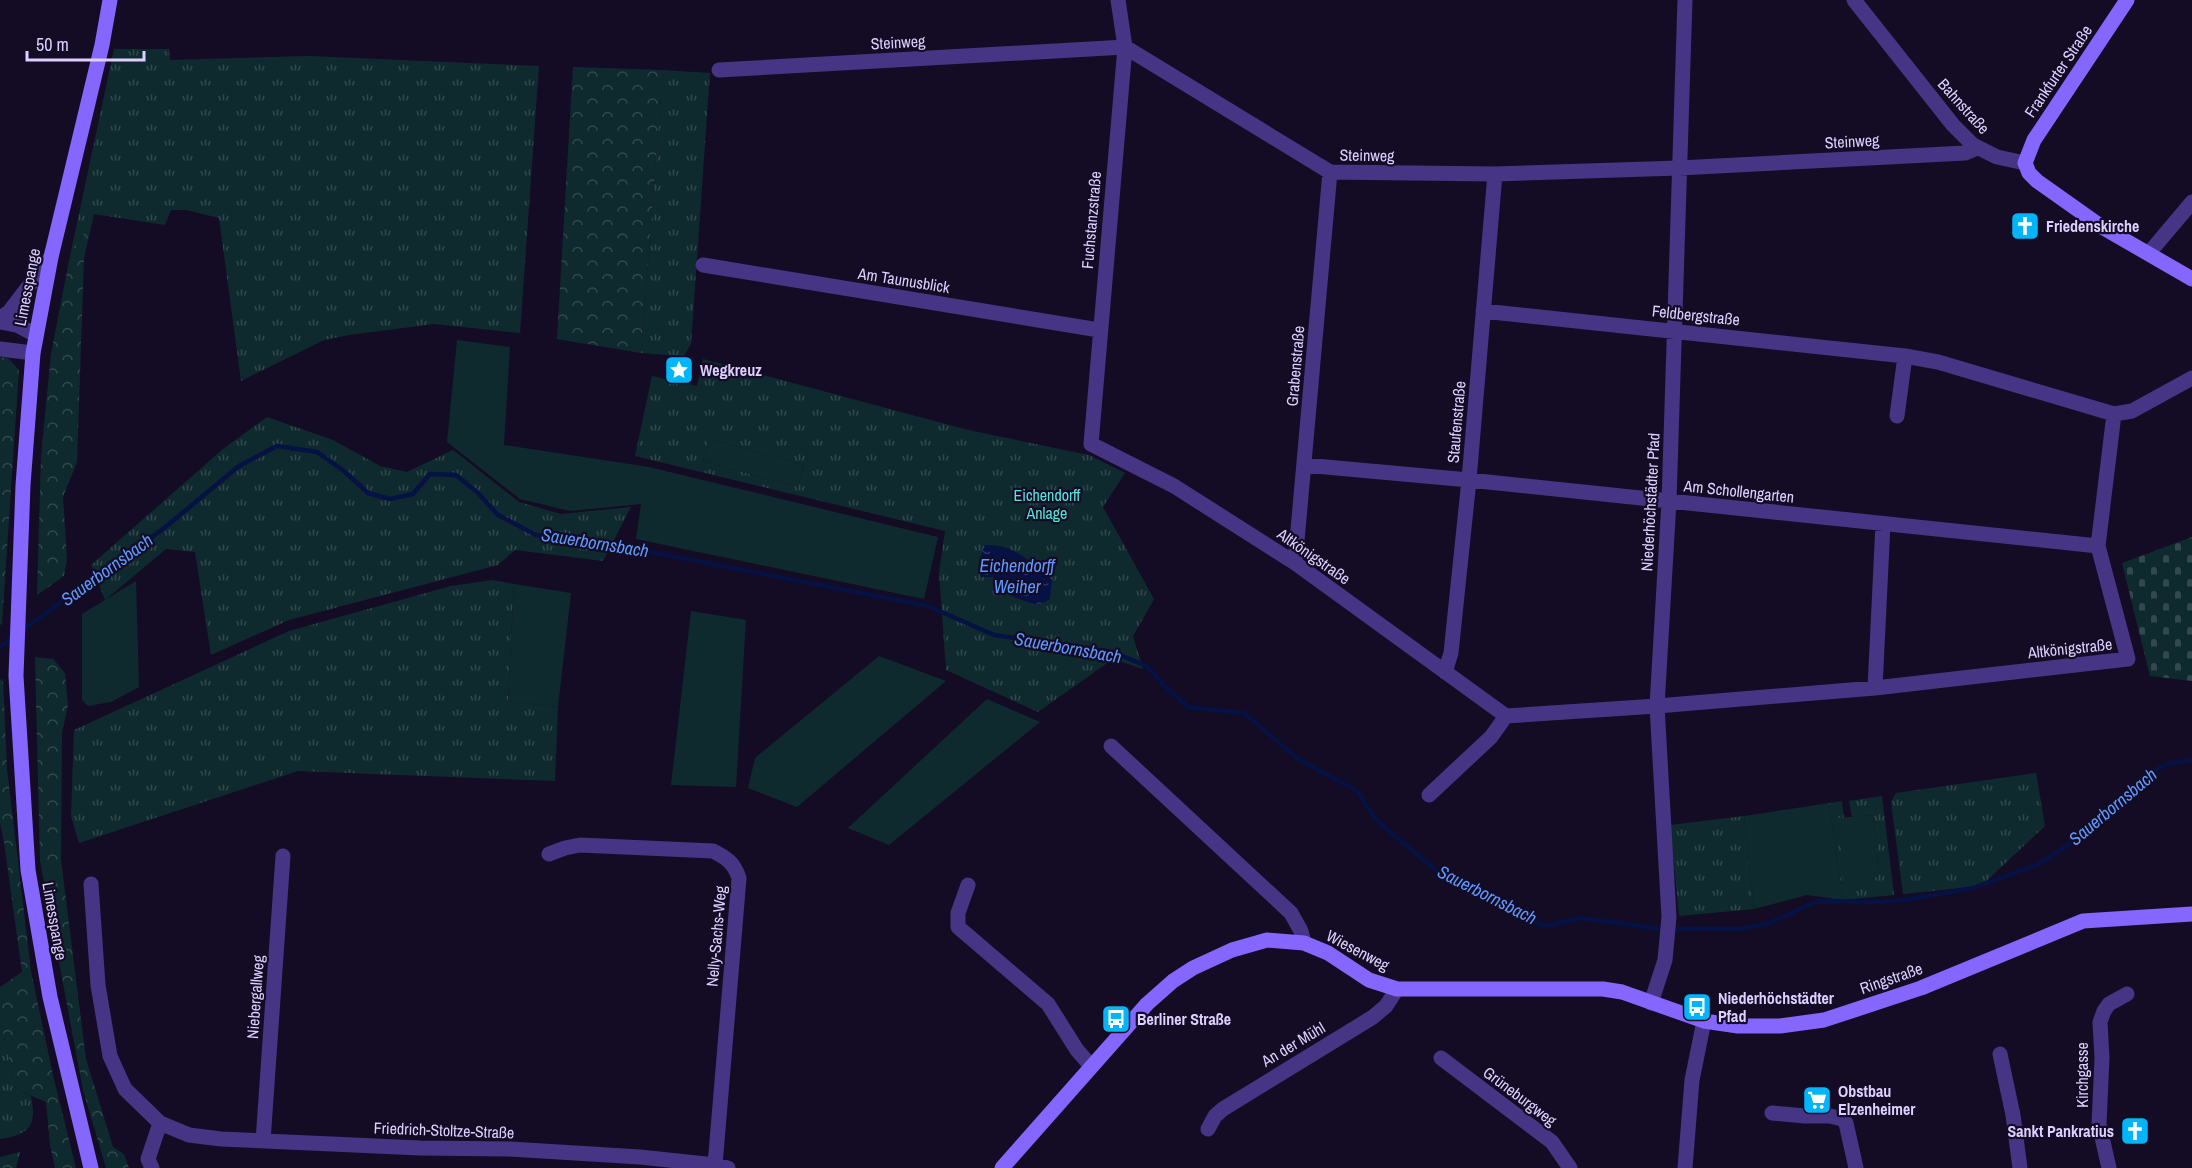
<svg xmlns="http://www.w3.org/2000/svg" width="2192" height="1168" font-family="'Archivo Narrow',sans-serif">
<defs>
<pattern id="grass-tufts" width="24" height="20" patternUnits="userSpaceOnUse" patternTransform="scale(1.5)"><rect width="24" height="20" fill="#0f2a2e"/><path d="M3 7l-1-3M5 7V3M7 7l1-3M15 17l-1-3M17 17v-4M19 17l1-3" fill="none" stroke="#32484d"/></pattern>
<pattern id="forest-crowns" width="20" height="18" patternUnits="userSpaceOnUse" patternTransform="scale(1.5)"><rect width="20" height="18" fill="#0f2a2e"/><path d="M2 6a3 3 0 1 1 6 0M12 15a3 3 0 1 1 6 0" fill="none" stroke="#32484d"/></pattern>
<pattern id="cemetery-stones" width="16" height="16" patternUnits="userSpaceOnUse" patternTransform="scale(1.5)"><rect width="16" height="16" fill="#0f2a2e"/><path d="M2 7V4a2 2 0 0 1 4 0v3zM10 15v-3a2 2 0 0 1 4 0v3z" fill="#32484d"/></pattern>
<pattern id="water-ripples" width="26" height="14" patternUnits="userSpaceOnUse" patternTransform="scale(1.5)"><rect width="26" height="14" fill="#061243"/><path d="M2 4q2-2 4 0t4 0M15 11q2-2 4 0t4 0" fill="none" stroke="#2a335f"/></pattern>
</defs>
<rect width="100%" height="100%" fill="#140c24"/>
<path fill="url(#grass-tufts)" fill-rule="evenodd" d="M 114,49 L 169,49 L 170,60 L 308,56 L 539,66 L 520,333 L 434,324 L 349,335 L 324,340 L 241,381 L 219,218 L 186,210 L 171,210 L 165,225 L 94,214 L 69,261 Z
M 663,70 L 710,73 L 691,344 L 684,356 L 641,353 Z
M 703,359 L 968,430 L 1089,455 L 1125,473 L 1103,507 L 1154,599 L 1133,636 L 1143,669 L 1113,659 L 1038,712 L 946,670 L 939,573 L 945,531 L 635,456 L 652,376 L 697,386 ZM 709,439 L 804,465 L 798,487 L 703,461 ZM 986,545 C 1012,545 1022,557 1043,571 L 999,588 L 993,577 L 981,577 C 978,565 980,555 986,545 Z
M 267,417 L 333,440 L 380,466 L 407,472 L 453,450 L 519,502 L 561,514 L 631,507 L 603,561 L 515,550 L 498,565 L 289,620 L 211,655 L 195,552 L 166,549 L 105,600 L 91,565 L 223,449 Z
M 493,580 L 514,584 L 508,701 L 558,707 L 555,781 L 298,771 L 79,843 L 71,816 L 74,730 L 289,631 L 451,586 Z
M 2036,773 L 2045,826 L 1981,886 L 1903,894 L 1891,802 L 1896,793 Z
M 1882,796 L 1894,895 L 1843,900 L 1829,803 L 1842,801 L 1844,818 L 1839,818 L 1844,884 L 1868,883 L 1879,874 L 1873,815 L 1852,817 L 1849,801 Z
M 1744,816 L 1754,909 L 1679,916 L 1670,825 Z
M 0,1020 L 16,1089 L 31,1096 C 37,1126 30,1134 0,1139 Z"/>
<path fill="url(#forest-crowns)" d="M 573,67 L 663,70 L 641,353 L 557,339 Z
M 94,214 L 84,258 L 77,462 L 63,497 L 67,559 L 64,576 L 37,595 L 41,456 L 51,354 L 69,261 Z
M 0,357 L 8,358 L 19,370 L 2,624 L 0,625 Z
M 35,657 L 53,659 L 65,673 L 68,705 L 62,733 L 61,860 L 86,1059 L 113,1147 L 124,1154 L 129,1168 L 106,1168 L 83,1090 L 40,860 Z
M 3,679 L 7,769 L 31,971 L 53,1075 L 76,1168 L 55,1168 L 50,1145 L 46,1102 L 16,1089 L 0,1020 L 0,987 L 22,972 L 4,842 L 0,823 L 0,680 Z
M 20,1152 L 16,1168 L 0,1168 L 0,1157 Z"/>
<path fill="url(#cemetery-stones)" d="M 2192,537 L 2192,681 L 2150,676 L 2122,563 Z"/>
<path fill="#0f2a2e" d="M 457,340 L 510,347 L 504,445 L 649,467 L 938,537 L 924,599 L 636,539 L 641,504 L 570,511 L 520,499 L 447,442 Z
M 709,439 L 804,465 L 798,487 L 703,461 Z
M 136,581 L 139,687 L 111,702 L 88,706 L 82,700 L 82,614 Z
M 514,584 L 571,593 L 558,707 L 508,701 Z
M 691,611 L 746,620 L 736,787 L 671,785 Z
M 879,656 L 946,681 L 797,807 L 748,788 L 755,758 Z
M 987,699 L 1040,722 L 889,845 L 848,828 Z
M 1829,803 L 1843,900 L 1807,895 L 1754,909 L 1744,816 Z
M 1873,815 L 1879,874 L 1868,883 L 1844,885 L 1838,818 Z"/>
<path fill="url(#water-ripples)" d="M 985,545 C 1014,545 1031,561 1052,580 L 1050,599 L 1039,605 C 1019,600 1003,596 993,577 L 981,577 C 978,565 980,555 985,545 Z"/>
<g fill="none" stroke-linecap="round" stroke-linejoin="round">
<path stroke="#061243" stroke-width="4.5" d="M 21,631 L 163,529 L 239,466 L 277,446 L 317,452 L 344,471 L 368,493 L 390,499 L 413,494 L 430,474 L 456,475 L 478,493 L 498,515 L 536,535 L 589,540 L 928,606 L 994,635 L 1113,652 L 1146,666 L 1166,687 L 1188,707 L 1244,713 L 1298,759 L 1357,791 L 1376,820 L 1445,878 L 1520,917 L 1546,926 L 1581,918 L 1661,929 L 1738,929 L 1767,924 L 1818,901 L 1882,902 L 1911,899 L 1973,888 L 2039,864 L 2092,829 L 2117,800 L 2149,773 L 2167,764 L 2192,760
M 0,647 L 15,636"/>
<path stroke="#463585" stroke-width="15" d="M 1118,0 L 1125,47 L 1091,444 L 1174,486 L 1295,563 L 1506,716 L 1657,706 L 1875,688 L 2128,659 L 2098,546 L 2114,414
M 1854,0 L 1953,125 L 1973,145 L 1997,157 L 2025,163
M 719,70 L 1125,47 L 1330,172 L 1495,174 L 1679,168 L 1965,153 L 1977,148
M 2149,253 L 2192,202
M 703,265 L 1099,330
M 1483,311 L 1905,356 L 1938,362 L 2114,414 L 2132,411 L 2192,378
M 0,318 L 9,312 L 51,257
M 0,322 L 17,325 L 36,335
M 0,349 L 33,353
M 1897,416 L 1905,356
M 1304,465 L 1469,480 L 2098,546
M 1295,563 L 1330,172
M 1445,672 L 1451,653 L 1469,480 L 1495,174
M 1875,688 L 1883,524
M 1111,746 L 1291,913 L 1301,931 L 1304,943
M 1429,795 L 1491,737 L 1506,716
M 549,854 L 565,848 L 580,845 L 713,851 C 727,858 734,863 739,878 L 715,1165
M 91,884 L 98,985 L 110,1056 L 125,1089 L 160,1123 L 189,1135 L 221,1139 L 420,1148 L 510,1149 L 640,1157 L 715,1165 L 728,1168
M 968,885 L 958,913 L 958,927 L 1048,1004 L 1077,1050 L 1091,1066
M 1651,1003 L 1665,960 L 1669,917 L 1657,706 L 1669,501 L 1685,0
M 2000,1054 L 2013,1115 L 2020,1168
M 1441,1058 L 1552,1142 L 1570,1168
M 1772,1113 L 1805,1116 L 1830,1116 L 1842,1119 L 1846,1123 L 1856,1168
M 1208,1129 L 1215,1116 L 1223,1109 L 1373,1017 L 1386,1006 L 1397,989
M 263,1141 L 283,856
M 152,1168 L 148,1159 L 160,1123
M 1685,1168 L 1692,1080 L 1704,1021
M 2109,1168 L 2099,1124 L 2102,1058 L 2100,1022 L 2104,1011 L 2109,1004 L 2127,994"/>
<path stroke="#8566ff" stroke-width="15" d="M 2127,0 L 2034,140 L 2025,163 L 2029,173 L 2037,181 L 2102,227 L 2192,279
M 91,1168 L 50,997 L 28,870 L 16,676 L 23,485 L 33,353 L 51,257 L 102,45 L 110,0
M 1002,1168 L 1147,1004 L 1173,981 L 1193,968 L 1232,950 L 1267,940 L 1304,943 L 1328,953 L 1369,980 L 1397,989 L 1603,989 L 1622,992 L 1704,1021 L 1738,1026 L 1780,1026 L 1824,1020 L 1921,988 L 2083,921 L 2192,914"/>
</g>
<defs>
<g id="church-square" transform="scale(1.5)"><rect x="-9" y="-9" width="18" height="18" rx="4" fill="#00b5fa" stroke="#140c24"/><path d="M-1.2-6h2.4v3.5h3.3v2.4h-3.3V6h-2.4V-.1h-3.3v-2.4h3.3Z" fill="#fff"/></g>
<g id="sight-square" transform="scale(1.5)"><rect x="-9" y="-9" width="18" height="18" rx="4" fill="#00b5fa" stroke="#140c24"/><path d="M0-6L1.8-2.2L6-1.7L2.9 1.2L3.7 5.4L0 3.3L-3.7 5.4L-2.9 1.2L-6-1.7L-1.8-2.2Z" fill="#fff"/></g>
<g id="bus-square" transform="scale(1.5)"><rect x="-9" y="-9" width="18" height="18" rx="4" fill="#00b5fa" stroke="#140c24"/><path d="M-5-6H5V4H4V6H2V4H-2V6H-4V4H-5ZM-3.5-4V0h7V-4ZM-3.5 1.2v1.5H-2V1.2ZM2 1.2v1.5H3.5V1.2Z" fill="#fff"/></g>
<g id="supermarket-square" transform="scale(1.5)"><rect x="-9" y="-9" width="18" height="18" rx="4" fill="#00b5fa" stroke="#140c24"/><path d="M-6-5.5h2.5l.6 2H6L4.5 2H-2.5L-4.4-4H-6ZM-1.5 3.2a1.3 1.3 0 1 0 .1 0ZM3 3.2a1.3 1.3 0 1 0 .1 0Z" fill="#fff"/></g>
</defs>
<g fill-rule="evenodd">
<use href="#church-square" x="2025" y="226"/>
<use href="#sight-square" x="679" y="370"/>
<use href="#bus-square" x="1697" y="1007"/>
<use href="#bus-square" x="1116" y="1019"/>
<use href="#supermarket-square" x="1817" y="1100"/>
<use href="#church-square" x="2135" y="1131"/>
</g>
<g text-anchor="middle" stroke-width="4.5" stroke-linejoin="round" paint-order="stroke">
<g font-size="16" fill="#ddcfff" stroke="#140c24">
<text transform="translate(898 42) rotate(-3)" y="6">Steinweg</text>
<text transform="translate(2058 71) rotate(-56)" y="6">Frankfurter Straße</text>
<text transform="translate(1964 106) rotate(48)" y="6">Bahnstraße</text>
<text transform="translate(1852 141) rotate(-3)" y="6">Steinweg</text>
<text transform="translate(1367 155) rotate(1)" y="6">Steinweg</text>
<text transform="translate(1091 220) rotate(-85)" y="6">Fuchstanzstraße</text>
<text transform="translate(904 280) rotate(9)" y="6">Am Taunusblick</text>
<text transform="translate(27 287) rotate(-79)" y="6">Limesspange</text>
<text transform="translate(1696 315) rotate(6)" y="6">Feldbergstraße</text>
<text transform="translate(1295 366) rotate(-85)" y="6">Grabenstraße</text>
<text transform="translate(1456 422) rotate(-85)" y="6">Staufenstraße</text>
<text transform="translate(1739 491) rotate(6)" y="6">Am Schollengarten</text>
<text transform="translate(1650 502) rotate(-87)" y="6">Niederhöchstädter Pfad</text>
<text transform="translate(1314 556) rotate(35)" y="6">Altkönigstraße</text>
<text transform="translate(2070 648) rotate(-6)" y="6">Altkönigstraße</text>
<text transform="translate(55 921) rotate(80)" y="6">Limesspange</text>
<text transform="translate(716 936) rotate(-85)" y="6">Nelly-Sachs-Weg</text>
<text transform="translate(1358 950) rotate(28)" y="6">Wiesenweg</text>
<text transform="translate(1891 978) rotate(-19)" y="6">Ringstraße</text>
<text transform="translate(255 997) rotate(-86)" y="6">Niebergallweg</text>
<text transform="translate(1293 1044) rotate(-31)" y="6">An der Mühl</text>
<text transform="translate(2082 1075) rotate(-90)" y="6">Kirchgasse</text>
<text transform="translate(1520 1096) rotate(37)" y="6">Grüneburgweg</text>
<text transform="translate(444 1130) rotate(2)" y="6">Friedrich-Stoltze-Straße</text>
</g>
<g font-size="16" font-weight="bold" fill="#ddcfff" stroke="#140c24" text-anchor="start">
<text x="2046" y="232">Friedenskirche</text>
<text x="700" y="376">Wegkreuz</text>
<text x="1718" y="1004">Niederhöchstädter<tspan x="1718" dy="18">Pfad</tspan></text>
<text x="1137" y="1025">Berliner Straße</text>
<text x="1838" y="1097">Obstbau<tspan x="1838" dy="18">Elzenheimer</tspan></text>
<text x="2114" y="1137" text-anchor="end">Sankt Pankratius</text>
</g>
<g font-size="16" fill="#54e6db" stroke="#140c24">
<text x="1047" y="501">Eichendorff<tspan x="1047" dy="18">Anlage</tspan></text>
</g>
<g font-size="18" font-style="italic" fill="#5d98ff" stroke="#140c24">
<text transform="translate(595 543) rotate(9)" y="6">Sauerbornsbach</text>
<text x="1017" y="572">Eichendorff<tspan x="1017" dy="21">Weiher</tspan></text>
<text transform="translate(107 570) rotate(-36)" y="6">Sauerbornsbach</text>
<text transform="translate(1068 648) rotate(10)" y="6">Sauerbornsbach</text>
<text transform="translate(2113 807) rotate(-40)" y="6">Sauerbornsbach</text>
<text transform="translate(1487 895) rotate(27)" y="6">Sauerbornsbach</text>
</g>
</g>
<path d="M27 51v9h117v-9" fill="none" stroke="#ddcfff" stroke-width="3"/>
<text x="36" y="51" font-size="18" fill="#ddcfff" stroke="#140c24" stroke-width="4.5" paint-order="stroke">50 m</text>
</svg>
